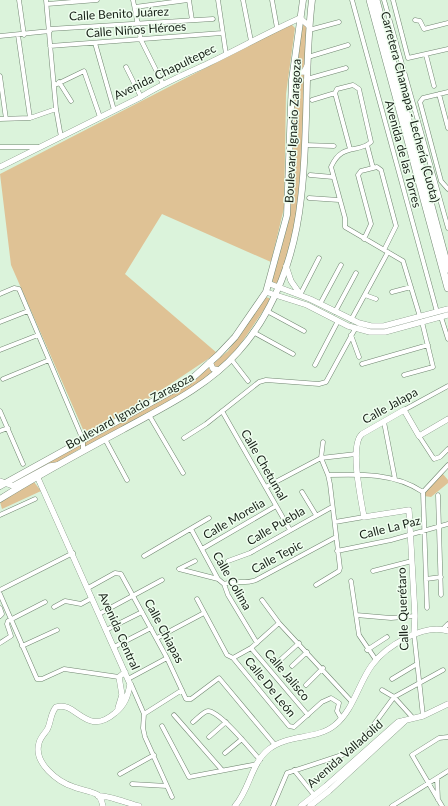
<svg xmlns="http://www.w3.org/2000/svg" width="448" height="806" font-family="Lato,sans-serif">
<rect width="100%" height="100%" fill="#dbf3db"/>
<path fill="#dfc295" d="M 302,23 L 308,26 L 305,66 L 301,69 L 297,67 Z
M 291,24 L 295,28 L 286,94 L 284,208 L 271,262 L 162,214 L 125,274 L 217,353 L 139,405 L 85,434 L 11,265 L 0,174 Z
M 296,73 L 299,74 L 305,73 L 299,208 L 280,282 L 276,284 L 272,281 L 289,219 Z
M 265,297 L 269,298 L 270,301 L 233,355 L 216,370 L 212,364 L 228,351 Z
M 209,365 L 209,369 L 214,372 C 174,402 129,424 85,447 L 84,441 L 169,394 Z
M 81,443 L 81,448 L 56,463 L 15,484 L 8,483 Z
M 442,473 L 448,480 L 448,483 L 431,497 L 424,496 L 424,493 Z
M 34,482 L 41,491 L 2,509 L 0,502 Z"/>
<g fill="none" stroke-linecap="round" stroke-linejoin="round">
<g stroke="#718671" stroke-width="5">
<path id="street" d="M 19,0 L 24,35
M 46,0 L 56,109 L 61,137
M 133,0 L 141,40 L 163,84
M 189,0 L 192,20
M 218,0 L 226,54
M 243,0 L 251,41
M 272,0 L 277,28
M 352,0 L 437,312
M 384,0 L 448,228
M 393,0 L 408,58 L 448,49
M 47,4 L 97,0
M 135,7 L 188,0
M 415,20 L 420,21 L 424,29 L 448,23
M 50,29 L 213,19
M 309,30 L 339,22
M 18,35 L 30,118
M 0,36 L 50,31
M 95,43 L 114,110
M 50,46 L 222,33
M 426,55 L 434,86
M 308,57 L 348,45
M 126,67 L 141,97
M 0,76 L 6,119
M 307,79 L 346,68
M 59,82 L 71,101
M 55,85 L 84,71 L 100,117
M 448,92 L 423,98 L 420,102 L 441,181 L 448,189
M 335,93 L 350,149
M 439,94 L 448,128
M 312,100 L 335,93 L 337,89 L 353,85 L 359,89 L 371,142 C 358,154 342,142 331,167 L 345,218 L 345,227 L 403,261 L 420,317
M 0,119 L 30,118 L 56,109
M 305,145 L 334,146
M 367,145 L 373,168
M 0,147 L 39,147
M 310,175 L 333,177
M 309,198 L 339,200
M 364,239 L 371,224 L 358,175 L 361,171 L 377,167 L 381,170 L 396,226 L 384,250
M 392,292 L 411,287
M 0,294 L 14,288 L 19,289 L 83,440 L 83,451
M 300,295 L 319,258
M 365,295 L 376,299
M 320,304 L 341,265
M 267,311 L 304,331
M 335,312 L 356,273
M 441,317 L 448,339
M 351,320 L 388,252
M 0,322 L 28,311
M 253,332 L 293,354
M 351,335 L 359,357
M 0,350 L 38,335
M 231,359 L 248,381
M 362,364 L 428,345
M 315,365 L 338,321
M 404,375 L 433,367 L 422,322
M 3,379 L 49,360
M 404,410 L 448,386
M 0,411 L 23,464
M 222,411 L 290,530
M 149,415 L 183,473
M 384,422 L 395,479
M 0,431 L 8,428
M 419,436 L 434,459 L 440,457 L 448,449
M 184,438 L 206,424 L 259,382 L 266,380 L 319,384 L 326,382 L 355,329
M 105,439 L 127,480
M 328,475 C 361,474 395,473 423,492
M 266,487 L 321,458 L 356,454
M 302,492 L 316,515
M 423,492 L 427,608
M 423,492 L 448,465
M 438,495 L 441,595
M 0,515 L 35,499
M 335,522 L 364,517
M 191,529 L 218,579 L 224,584 L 228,595 L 257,643
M 202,549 L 276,506
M 337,551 L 391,540 L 448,524
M 144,556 L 209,518
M 195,561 L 179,569 L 218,579
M 228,561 L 250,553 L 332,507
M 373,571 L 412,561
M 426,579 L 441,577
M 351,581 L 359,635 L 376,660
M 224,584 C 235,580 246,584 256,580 L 336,537
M 316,585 L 339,571 L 340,568 L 330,484 L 328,475 L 321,458 L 323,442
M 88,588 L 115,573 L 121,574 L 167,658 L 186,699 L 191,699 L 219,678 L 275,745
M 0,590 L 73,553
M 0,594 L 37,679 L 42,679 L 64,669 L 119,677
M 197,599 L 227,655 L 233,658 L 251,648 L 279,623
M 262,600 L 279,623 L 352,702
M 54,607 L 65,601 L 81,604 L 92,598
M 0,608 L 2,614 L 0,616
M 99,614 L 162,580
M 356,615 L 391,618 L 415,616
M 443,629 L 448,624
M 106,630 L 142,612
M 414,634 L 423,716
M 157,638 L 204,613
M 0,643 L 11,636 L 7,624 L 8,621 L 45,602
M 22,646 L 57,630
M 114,647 L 151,628
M 251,648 L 308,715
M 367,650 L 387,637
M 233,658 L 289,726 L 294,727 L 322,702 L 331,698 L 339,703 L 337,711 L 341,718
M 278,662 L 299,643
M 292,666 L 307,652
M 128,679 L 167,658
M 392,679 L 417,664
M 131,684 L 144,714 L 143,728 L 145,737 L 172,797
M 306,685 L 323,668
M 382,690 L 394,697 L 413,718
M 144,714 L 182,690
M 174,715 L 222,770
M 193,722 C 197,719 204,711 208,711 C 220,711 252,751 260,760
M 162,726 L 189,777 L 257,764
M 209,737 L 226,722
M 225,753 L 242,739
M 294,770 L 314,795
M 120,774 L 154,755
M 437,778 L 438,800
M 132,784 L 167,786
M 273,806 L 287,773 L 345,754 L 364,738 L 394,697 L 443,670
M 392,806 L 448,771
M 442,806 L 412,755 L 439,738 L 448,737"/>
</g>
<g stroke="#718671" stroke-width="6">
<path id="secondary" d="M 295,62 L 296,67 L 300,72 L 304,72 L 307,66
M 0,167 L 141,97 C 163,83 186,74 209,63 C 240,48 269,32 300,18 L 309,26
M 286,266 L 291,281 L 300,294
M 270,284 L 310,299 L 359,323 L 371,326 L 384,326 L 448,309
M 266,292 L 307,305 L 348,326 L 370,332 L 385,332 L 448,315
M 210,362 L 213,369 L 219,370
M 37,476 L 130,684 C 128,696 125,705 115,713 C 86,738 76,700 56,707 C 50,714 51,723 47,730 C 44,734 40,738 39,743 C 33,763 58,782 74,787 C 81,790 92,791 98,795 C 101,798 102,802 103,806
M 0,481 L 13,486 L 50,466 L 57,465
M 414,633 L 415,616 L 409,510 L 364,517 C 361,500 349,445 362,434 L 404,410 L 419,436 L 448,419
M 118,708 L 122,695 L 119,677 L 125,672
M 98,796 C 104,794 130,804 139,806
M 235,806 C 250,789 251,763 269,749 C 288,734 317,740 335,725 C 354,709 358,684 372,665 C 386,646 424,623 448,631
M 301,806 L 326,786 L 398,722 L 423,716 L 448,704
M 310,806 L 329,791 L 405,721"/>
</g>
<g stroke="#718671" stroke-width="7">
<path id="primary" d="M 0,486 L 188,382 L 218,355 L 235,337 L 266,292 L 287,215 L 292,80 L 303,0
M 0,499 C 40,474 81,452 122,430 C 162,408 207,387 238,352 C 276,310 295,254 301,198 C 309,133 304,66 312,0"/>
</g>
<g stroke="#718671" stroke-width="8">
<path id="highway" d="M 370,0 L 448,288
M 376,0 L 448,269"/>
</g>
<use href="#street" stroke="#fff" stroke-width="4"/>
<use href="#secondary" stroke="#fff" stroke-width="5.5"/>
<use href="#primary" stroke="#fff" stroke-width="6"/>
<use href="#highway" stroke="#fff" stroke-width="7"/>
</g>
<g text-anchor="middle" stroke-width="3" stroke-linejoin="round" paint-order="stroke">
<g font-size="12" fill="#172017" stroke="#effeef">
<text transform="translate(119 14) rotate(-3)" y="4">Calle Benito Juárez</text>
<text transform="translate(136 30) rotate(-4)" y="4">Calle Niños Héroes</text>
<text transform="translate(165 72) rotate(-26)" y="4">Avenida Chapultepec</text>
<text transform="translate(410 107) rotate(75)" y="4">Carretera Chamapa - Lechería (Cuota)</text>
<text transform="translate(293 131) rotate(-87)" y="4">Boulevard Ignacio Zaragoza</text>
<text transform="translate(403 154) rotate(75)" y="4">Avenida de las Torres</text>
<text transform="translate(390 406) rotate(-29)" y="4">Calle Jalapa</text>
<text transform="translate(130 411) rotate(-29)" y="4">Boulevard Ignacio Zaragoza</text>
<text transform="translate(264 465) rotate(60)" y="4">Calle Chetumal</text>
<text transform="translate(234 519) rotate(-30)" y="4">Calle Morelia</text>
<text transform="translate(276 526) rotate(-30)" y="4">Calle Puebla</text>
<text transform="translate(390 528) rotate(-14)" y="4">Calle La Paz</text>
<text transform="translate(277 557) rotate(-28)" y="4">Calle Tepic</text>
<text transform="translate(232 581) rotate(60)" y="4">Calle Colima</text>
<text transform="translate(403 609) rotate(-92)" y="4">Calle Querétaro</text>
<text transform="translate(119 631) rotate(66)" y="4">Avenida Central</text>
<text transform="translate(164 631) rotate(62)" y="4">Calle Chiapas</text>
<text transform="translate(287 675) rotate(50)" y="4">Calle Jalisco</text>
<text transform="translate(270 687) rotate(51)" y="4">Calle De León</text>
<text transform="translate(345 754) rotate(-41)" y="4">Avenida Valladolid</text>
</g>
</g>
</svg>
